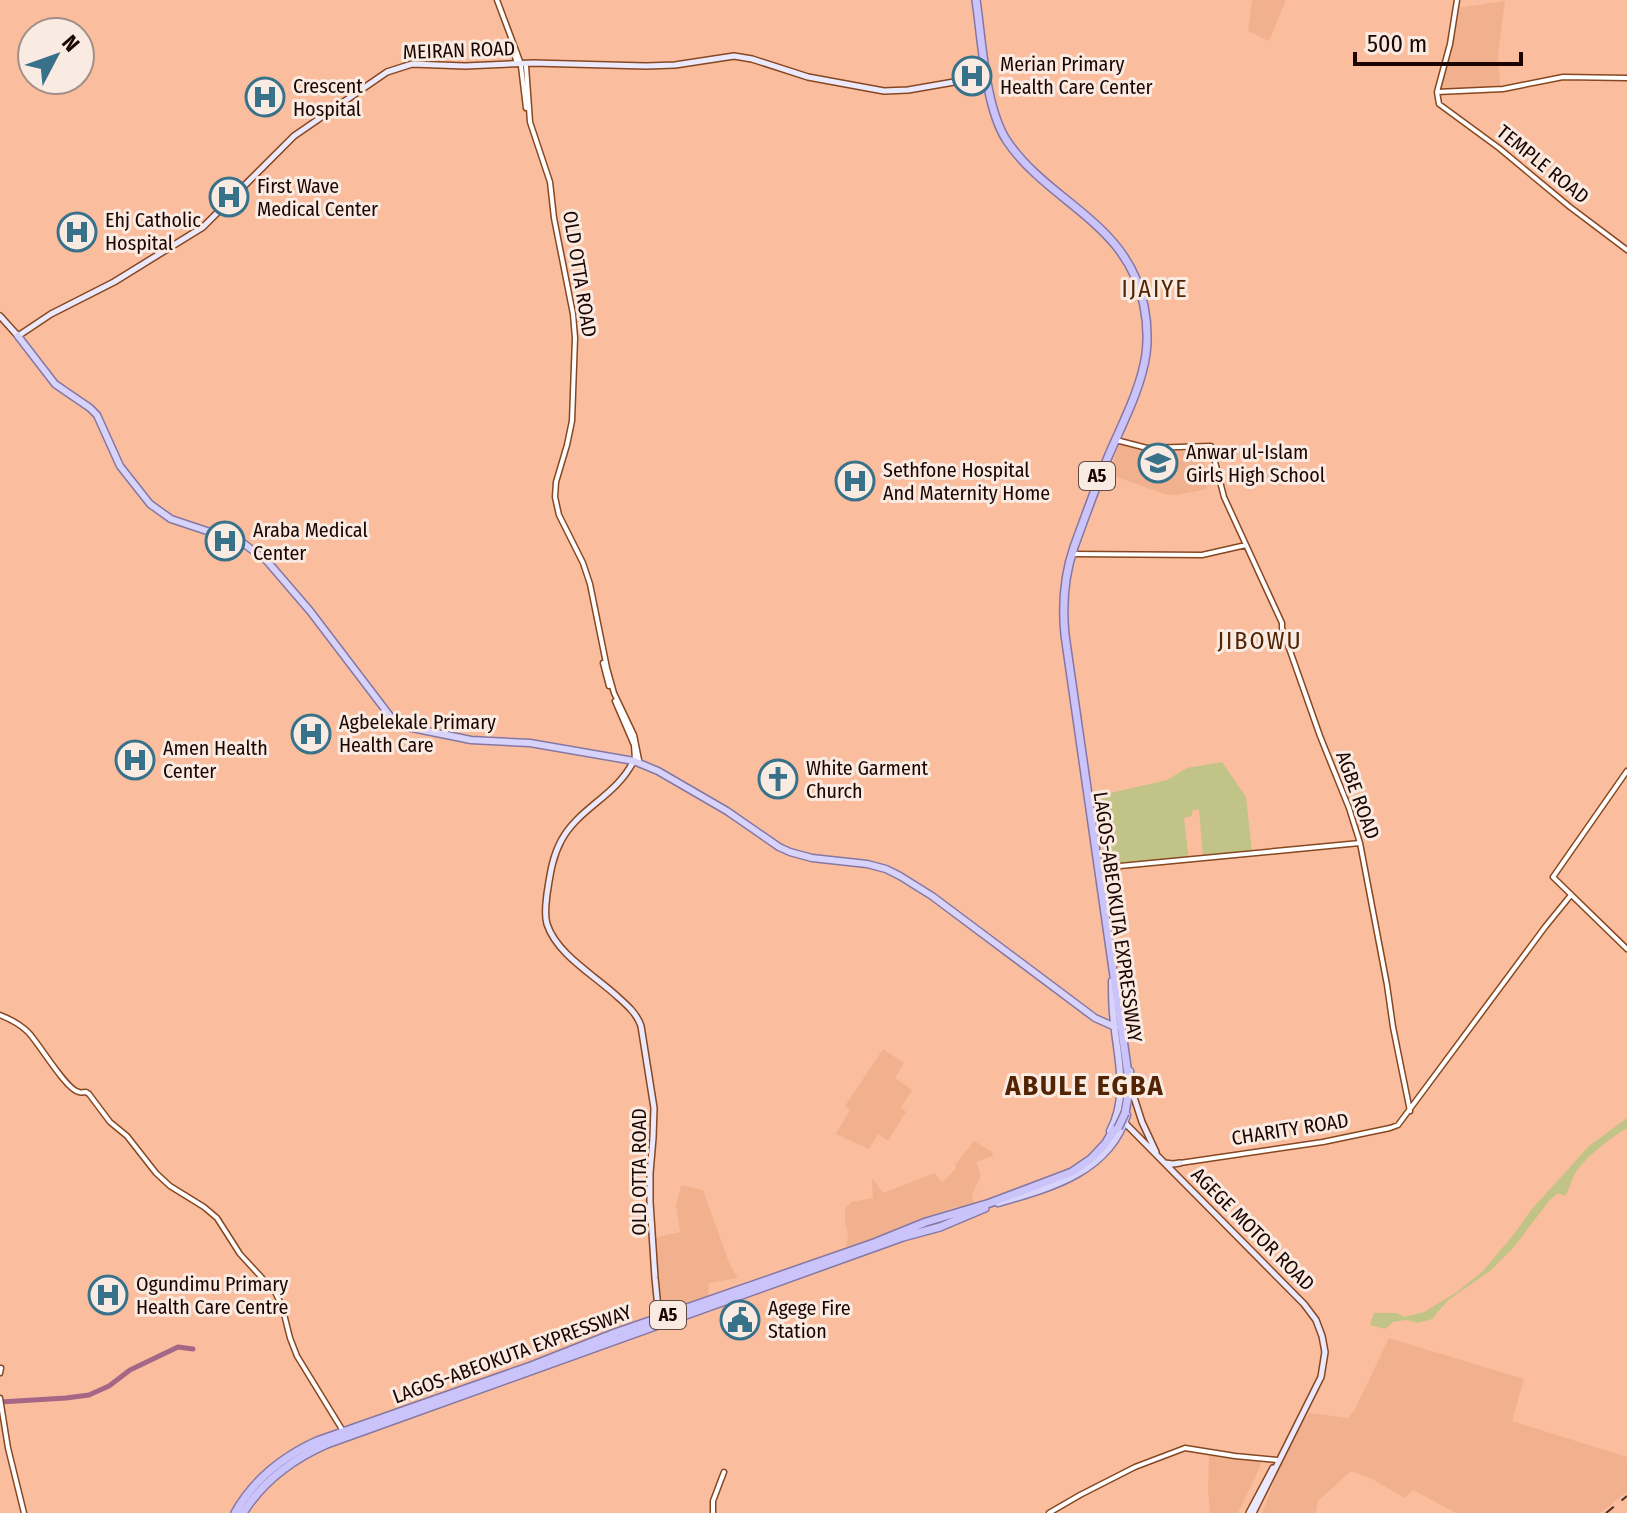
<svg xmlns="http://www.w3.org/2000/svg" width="1627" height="1513" font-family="'Fira Sans Condensed',sans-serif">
<rect width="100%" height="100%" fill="#fabe9f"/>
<path fill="#f1b18f" d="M 1252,0 L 1286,0 L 1269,41 L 1248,31 Z
M 1505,1 L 1498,54 L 1500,86 L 1439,90 L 1451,47 L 1457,8 Z
M 1119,442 L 1152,452 L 1203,451 L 1207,489 L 1177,495 L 1164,494 L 1109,474 Z
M 883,1049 L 904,1063 L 895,1078 L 912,1090 L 901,1107 L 906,1112 L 888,1141 L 878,1134 L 869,1149 L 836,1134 L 850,1110 L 845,1106 Z
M 974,1141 L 992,1152 L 993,1156 L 976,1162 L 981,1176 L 972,1195 L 974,1206 L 955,1207 L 930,1216 L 908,1227 L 857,1247 L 846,1247 L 848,1234 L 845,1220 L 845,1209 L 851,1202 L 873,1198 L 872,1178 L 883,1193 L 935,1173 L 942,1183 L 956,1168 L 955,1165 Z
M 681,1185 L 703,1190 L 730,1265 L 738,1278 L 709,1283 L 708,1301 L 678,1309 L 658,1300 L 656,1298 L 649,1239 L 680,1232 L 676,1206 Z
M 1389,1338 L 1524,1379 L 1512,1421 L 1627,1457 L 1627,1492 L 1600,1513 L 1456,1513 L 1413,1490 L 1405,1498 L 1372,1479 L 1351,1471 L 1318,1501 L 1316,1513 L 1262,1513 L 1281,1463 L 1299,1425 L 1310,1413 L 1348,1418 L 1355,1409 Z
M 1209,1454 L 1264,1458 L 1238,1513 L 1210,1513 L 1208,1492 Z"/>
<path fill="#c2c387" d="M 1222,762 L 1246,797 L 1252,852 L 1203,858 L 1199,809 L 1192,811 L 1192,816 L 1184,818 L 1189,860 L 1104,870 L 1102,795 L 1167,780 L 1187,768 Z
M 1627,1118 L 1627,1128 C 1611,1138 1580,1160 1573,1178 C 1570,1185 1569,1189 1565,1196 L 1558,1193 L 1549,1201 L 1514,1247 L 1490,1271 L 1447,1301 L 1432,1319 L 1418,1323 L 1406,1320 L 1393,1322 L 1385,1329 L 1370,1325 L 1374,1313 L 1396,1313 L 1405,1317 L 1424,1312 L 1457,1292 L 1483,1271 L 1515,1233 L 1531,1210 L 1589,1146 Z"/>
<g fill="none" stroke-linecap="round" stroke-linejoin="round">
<path stroke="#a66686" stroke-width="5" d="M 0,1402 L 66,1398 L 89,1395 L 109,1386 L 130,1370 L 178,1347 L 193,1349"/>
<g stroke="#874720" stroke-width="7">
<path id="tertiary" d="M 497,0 L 521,64
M 1457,0 L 1450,44 L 1437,92 L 1439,104 L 1499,148 L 1570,207 L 1627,250
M 511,43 L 517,64
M 521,66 L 526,108
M 526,66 L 530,122 L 550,182 L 554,218 L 573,314 L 575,338 L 572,421 L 567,445 L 556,482 L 555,497 L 559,515 L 583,563 L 590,584 L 607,668 L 614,693 L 634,735 L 639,760
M 1437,92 L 1503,89 L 1563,77 L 1627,78
M 1116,440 L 1147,448 L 1211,446 L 1224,497 L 1282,623 L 1282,628 L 1320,736 L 1349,808 L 1360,843 L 1387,985 L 1393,1027 L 1410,1111
M 1072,554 L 1202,555 L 1246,545
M 603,663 L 609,686
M 615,701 L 634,745 L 635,759
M 1627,771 L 1553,877 L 1627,949
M 1099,868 L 1360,843
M 0,1015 C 10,1019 20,1024 28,1032 C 39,1043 66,1090 79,1092 C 81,1093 83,1092 86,1092 L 89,1094 L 110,1122 L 127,1136 L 156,1173 L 170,1186 L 204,1207 L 217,1218 L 240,1254 L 275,1292 L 282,1306 L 290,1338 L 297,1356 L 343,1431
M 1180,1163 L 1323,1142 L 1390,1128 L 1398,1125 L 1545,927 L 1571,895
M 0,1373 L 1,1368
M 0,1398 L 8,1448 L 24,1513
M 713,1513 L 713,1501 L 724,1472
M 1049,1513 L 1080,1495 L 1135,1467 L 1185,1448 L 1235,1456 L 1277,1460"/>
</g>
<g stroke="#874720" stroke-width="8">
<path id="secondary" d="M 0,316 L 18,336 L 51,314 L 114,282 L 203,227 L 294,136 L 387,72 L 412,64 L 465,66 L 533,63 L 646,66 L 675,65 L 734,56 L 752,59 L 808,77 L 884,91 L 908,90 L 983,77
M 634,760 C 617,796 578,808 561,841 C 552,858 550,875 547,894 C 546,904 544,914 547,924 C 557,955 596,976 619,998 C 628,1006 637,1014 641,1026 L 654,1108 L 653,1138 L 650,1173 L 650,1202 L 655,1278 L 659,1318
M 1132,1091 L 1142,1122 L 1156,1152
M 1124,1122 L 1304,1304 L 1316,1320 L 1322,1336 L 1325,1352 L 1321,1377 L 1253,1513
M 1165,1163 L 1173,1164 L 1180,1163
M 1249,1513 L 1273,1468"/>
</g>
<g stroke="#8577a2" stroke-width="9">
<path id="primary" d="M 18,336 L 55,384 L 90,408 L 97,415 L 120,466 L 150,504 L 171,519 L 243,543 L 267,561 L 310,611 L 393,720 L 407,727 L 471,740 L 530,743 L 634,761 L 658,771 L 727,811 L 779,847 L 790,852 L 812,858 L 867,864 L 886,869 L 900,876 L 932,896 L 1095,1018 L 1115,1027
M 1130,1071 L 1131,1096
M 1110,1131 C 1130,1093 1116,1054 1113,1013 C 1112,1003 1112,992 1112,981
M 998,1203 C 1050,1188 1109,1173 1127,1115"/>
</g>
<g stroke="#8577a2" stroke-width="10">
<path id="trunk" d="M 976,0 C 982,40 985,108 1007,141 C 1049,203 1129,223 1144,306 C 1147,321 1148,338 1146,354 C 1141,389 1122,424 1108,457 C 1096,486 1085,517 1074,547 C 1064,576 1062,605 1065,635 L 1128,1074 L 1128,1096 L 1125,1113
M 235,1513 C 254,1479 282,1457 317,1441 L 531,1366 L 615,1333 L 874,1243 L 926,1222 L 990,1203 L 1051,1180 L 1072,1172 L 1091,1159 L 1106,1143 L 1115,1127
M 243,1513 C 263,1481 293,1459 327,1444 L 903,1237 L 940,1227 L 985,1208"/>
</g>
<use href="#tertiary" stroke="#fff" stroke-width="4"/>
<use href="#secondary" stroke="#ebe9fd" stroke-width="5"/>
<use href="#primary" stroke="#d7d3fb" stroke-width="6"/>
<use href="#trunk" stroke="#cac4fa" stroke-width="7"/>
<path stroke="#4c2d22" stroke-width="2" stroke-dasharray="10 10" stroke-linecap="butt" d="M 1606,1513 L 1627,1496"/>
<g stroke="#8577a2" stroke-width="10" stroke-linecap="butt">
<path id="trunk-bridge" d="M 1118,1128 L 1125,1113"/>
</g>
<use href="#trunk-bridge" stroke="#cac4fa" stroke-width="7"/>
</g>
<defs>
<g id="hospital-ring" transform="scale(2)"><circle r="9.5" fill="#faebe2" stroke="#38718a" stroke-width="1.5"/><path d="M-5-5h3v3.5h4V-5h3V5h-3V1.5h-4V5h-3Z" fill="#38718a"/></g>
<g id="school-ring" transform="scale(2)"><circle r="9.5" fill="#faebe2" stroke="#38718a" stroke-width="1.5"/><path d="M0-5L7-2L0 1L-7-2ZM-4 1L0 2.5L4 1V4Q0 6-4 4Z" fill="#38718a"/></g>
<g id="church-ring" transform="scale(2)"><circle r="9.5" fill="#faebe2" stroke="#38718a" stroke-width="1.5"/><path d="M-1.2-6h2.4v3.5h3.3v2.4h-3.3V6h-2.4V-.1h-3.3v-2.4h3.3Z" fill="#38718a"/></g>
<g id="civic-ring" transform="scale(2)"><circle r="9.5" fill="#faebe2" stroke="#38718a" stroke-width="1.5"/><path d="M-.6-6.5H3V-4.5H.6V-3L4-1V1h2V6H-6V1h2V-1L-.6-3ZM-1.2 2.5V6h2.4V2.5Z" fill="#38718a"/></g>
</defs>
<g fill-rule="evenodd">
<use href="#hospital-ring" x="972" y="76"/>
<use href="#hospital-ring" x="265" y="97"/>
<use href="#hospital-ring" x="229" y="197"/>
<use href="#hospital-ring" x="77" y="232"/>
<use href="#school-ring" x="1158" y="463"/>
<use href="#hospital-ring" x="855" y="481"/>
<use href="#hospital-ring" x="225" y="541"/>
<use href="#hospital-ring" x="311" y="734"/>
<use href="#hospital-ring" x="135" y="760"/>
<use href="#church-ring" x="778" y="779"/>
<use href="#hospital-ring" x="108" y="1295"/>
<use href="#civic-ring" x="740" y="1320"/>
</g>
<g text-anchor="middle" stroke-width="6" stroke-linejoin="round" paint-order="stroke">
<g fill="#faebe2" stroke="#5f4a44" stroke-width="2">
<rect x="1079" y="462" width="36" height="28" rx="6"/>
<rect x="650" y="1301" width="36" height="28" rx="6"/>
</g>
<g font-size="18" font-weight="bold" fill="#1c0500">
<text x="1097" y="482">A5</text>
<text x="668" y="1321">A5</text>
</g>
<g font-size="20" fill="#1c0500" stroke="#faebe2">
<text transform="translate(459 50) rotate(-2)" y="7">MEIRAN ROAD</text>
<text transform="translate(1543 164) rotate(39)" y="7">TEMPLE ROAD</text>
<text transform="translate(580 274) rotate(81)" y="7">OLD OTTA ROAD</text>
<text transform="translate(1358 795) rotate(70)" y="7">AGBE ROAD</text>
<text transform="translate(1118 917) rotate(82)" y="7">LAGOS-ABEOKUTA EXPRESSWAY</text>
<text transform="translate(1290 1129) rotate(-9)" y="7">CHARITY ROAD</text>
<text transform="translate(639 1172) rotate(-90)" y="7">OLD OTTA ROAD</text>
<text transform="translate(1253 1229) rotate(45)" y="7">AGEGE MOTOR ROAD</text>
<text transform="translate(512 1354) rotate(-20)" y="7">LAGOS-ABEOKUTA EXPRESSWAY</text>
</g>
<g font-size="20" fill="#1c0500" stroke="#faebe2" text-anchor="start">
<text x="1000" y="71">Merian Primary<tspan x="1000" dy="23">Health Care Center</tspan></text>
<text x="293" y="93">Crescent<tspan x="293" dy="23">Hospital</tspan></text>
<text x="257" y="193">First Wave<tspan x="257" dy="23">Medical Center</tspan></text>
<text x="105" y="227">Ehj Catholic<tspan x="105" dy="23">Hospital</tspan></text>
<text x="1186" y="459">Anwar ul-Islam<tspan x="1186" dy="23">Girls High School</tspan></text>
<text x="883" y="477">Sethfone Hospital<tspan x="883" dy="23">And Maternity Home</tspan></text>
<text x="253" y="537">Araba Medical<tspan x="253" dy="23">Center</tspan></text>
<text x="339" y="729">Agbelekale Primary<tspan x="339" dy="23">Health Care</tspan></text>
<text x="163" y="755">Amen Health<tspan x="163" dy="23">Center</tspan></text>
<text x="806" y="775">White Garment<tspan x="806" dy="23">Church</tspan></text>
<text x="136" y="1291">Ogundimu Primary<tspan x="136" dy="23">Health Care Centre</tspan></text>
<text x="768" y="1315">Agege Fire<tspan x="768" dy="23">Station</tspan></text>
</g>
<g font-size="24" letter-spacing="2" fill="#532404" stroke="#faebe2">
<text x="1155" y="297">IJAIYE</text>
<text x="1260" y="649">JIBOWU</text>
</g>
<g font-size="28" font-weight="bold" letter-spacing="2" fill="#532404" stroke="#faebe2">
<text x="1085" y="1095">ABULE EGBA</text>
</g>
</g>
<g transform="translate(56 56) rotate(49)"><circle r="38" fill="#faebe2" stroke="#a18f88" stroke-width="2"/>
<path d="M0-6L14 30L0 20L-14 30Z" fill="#38718a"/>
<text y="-12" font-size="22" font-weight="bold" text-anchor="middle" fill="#1c0500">N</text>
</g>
<path d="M1355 52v12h166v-12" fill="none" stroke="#1c0500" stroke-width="4"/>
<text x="1367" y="52" font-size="24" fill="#1c0500" stroke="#faebe2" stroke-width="6" paint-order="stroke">500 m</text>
</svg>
